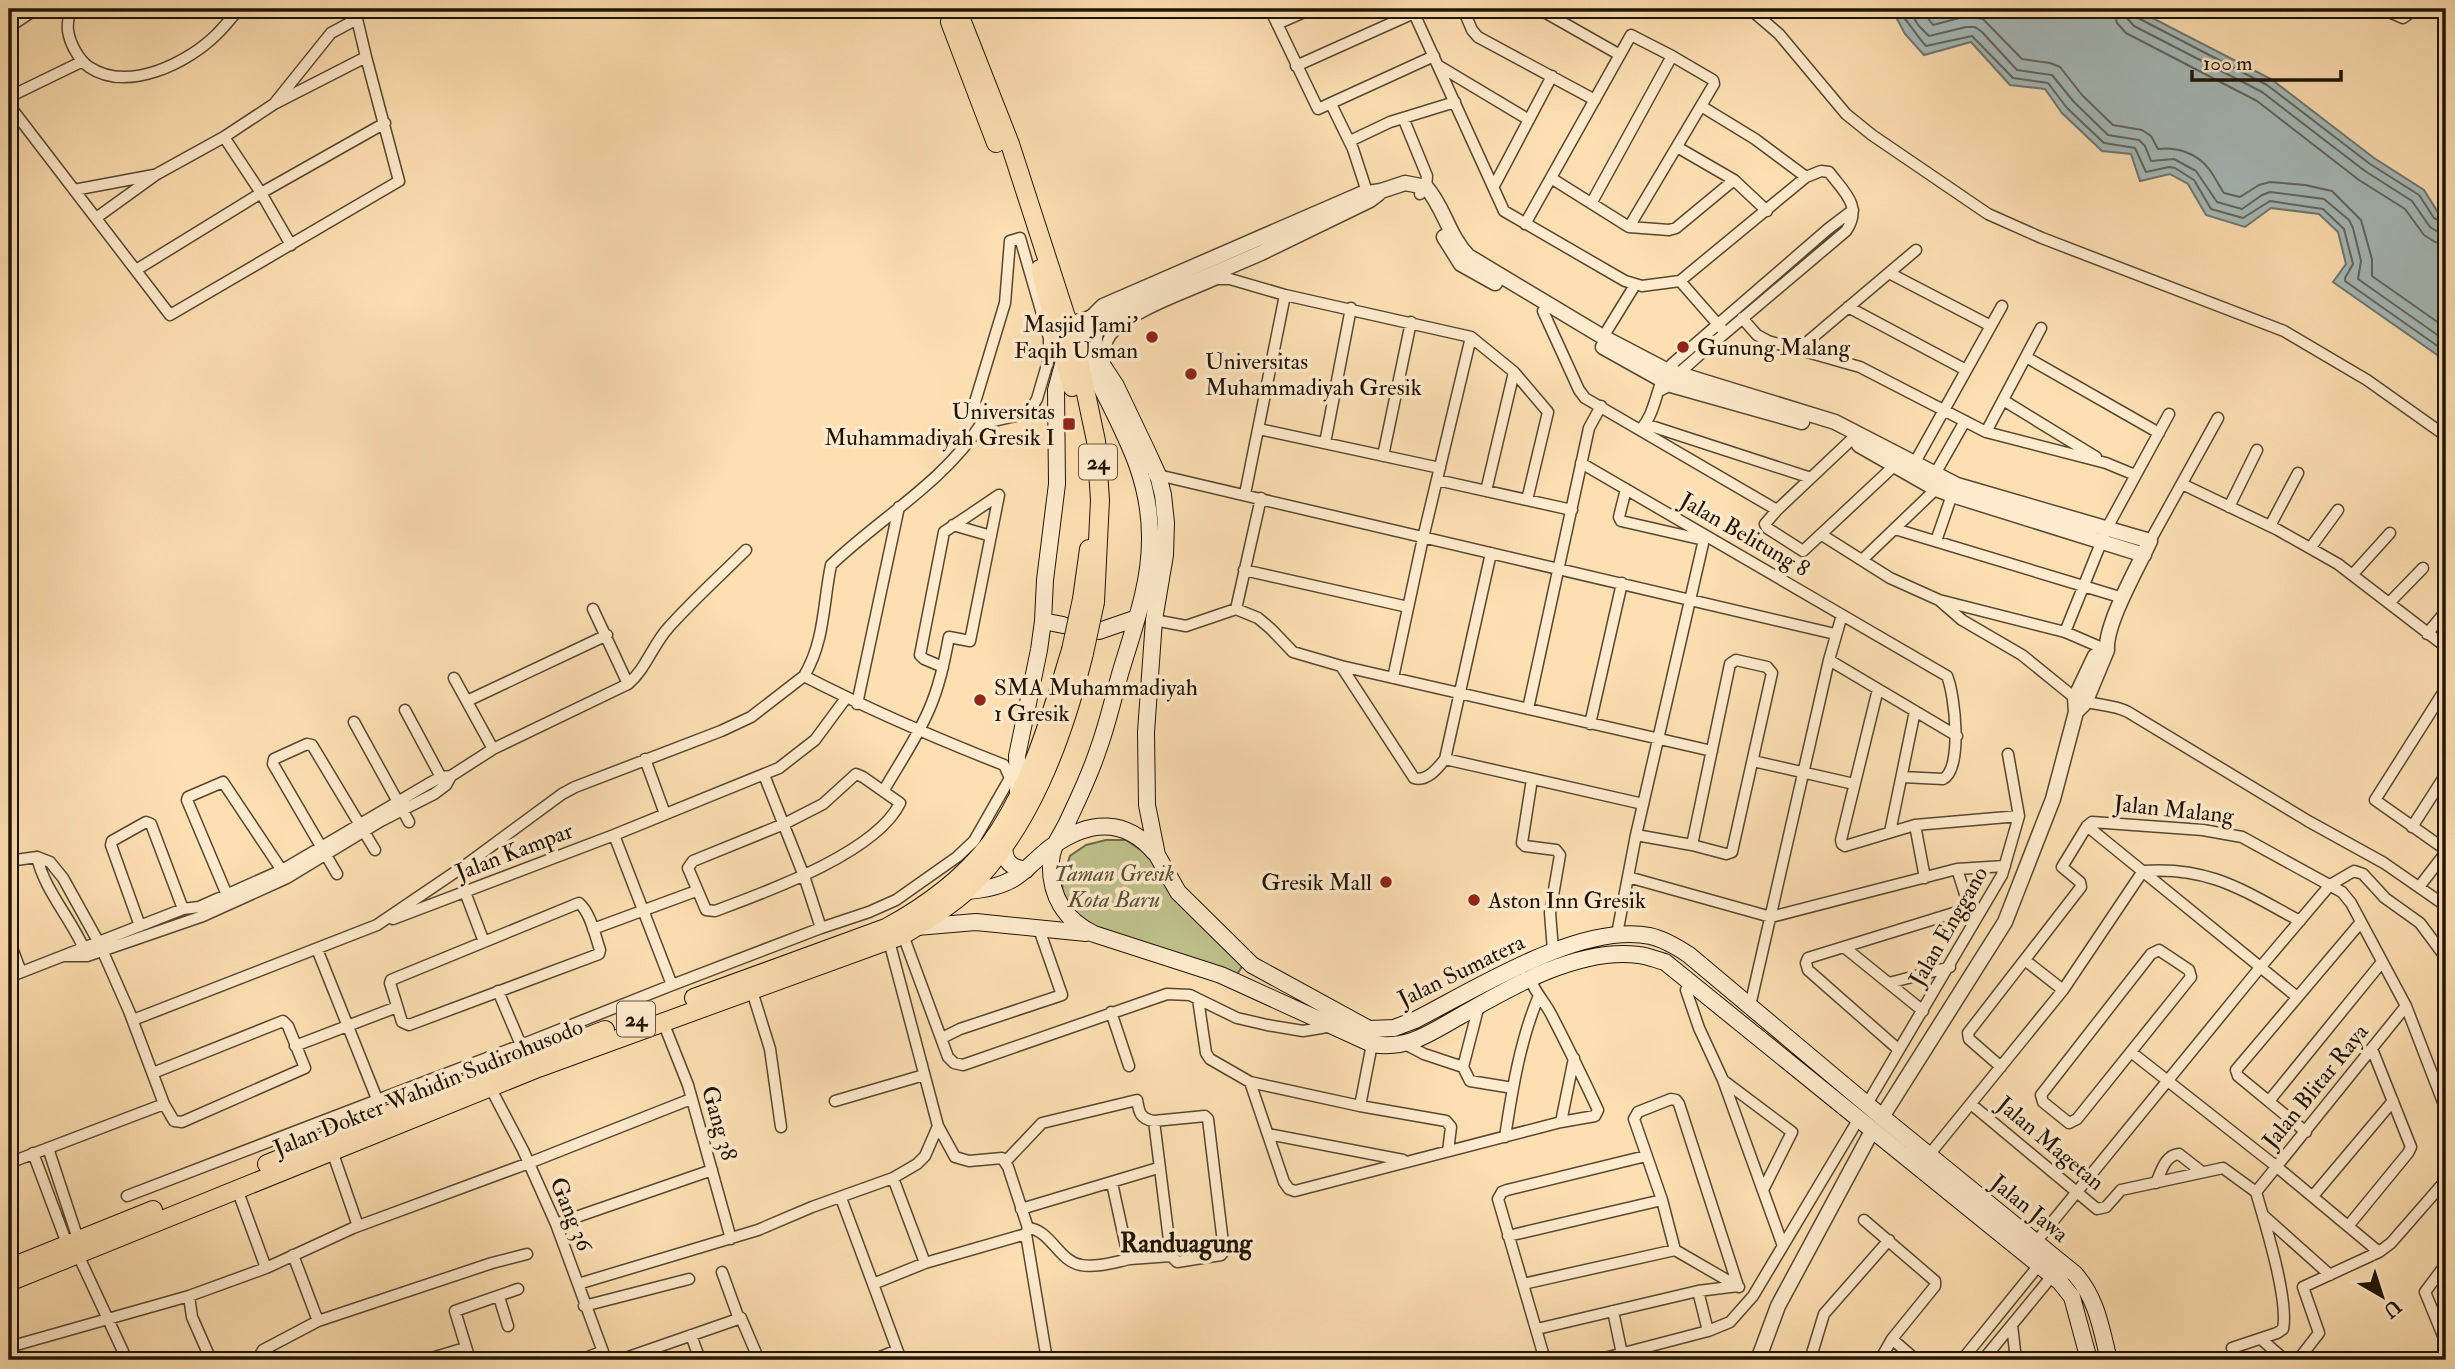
<svg xmlns="http://www.w3.org/2000/svg" width="2455" height="1369" font-family="'IM FELL Double Pica',serif">
<rect width="100%" height="100%" fill="#fddfb1"/>
<filter id="stains"><feTurbulence type="fractalNoise" baseFrequency=".00286" numOctaves="4"/><feColorMatrix values="0 0 0 0 .2 0 0 0 0 .09 0 0 0 0 .02 0 0 0 .5 -.17"/></filter>
<radialGradient id="worn" r=".72"><stop offset=".6" stop-color="#630" stop-opacity="0"/><stop offset="1" stop-color="#630" stop-opacity=".3"/></radialGradient>
<path fill="#bfc28c" stroke="#6f6b49" stroke-width="2" d="M 1106,840 L 1126,840 L 1145,853 L 1243,965 L 1236,976 L 1081,921 L 1062,894 L 1063,877 L 1070,856 L 1086,845 Z"/>
<path fill="#a5b9b8" stroke="#6f7771" stroke-width="2" d="M 1876,9 L 2135,9 L 2271,79 L 2374,158 L 2424,190 L 2439,214 L 2446,219 L 2446,361 L 2333,282 L 2346,264 L 2338,232 L 2319,214 L 2271,208 L 2245,227 L 2206,215 L 2188,184 L 2170,174 L 2140,181 L 2131,154 L 2102,151 L 2062,113 L 2045,89 L 2010,85 L 1971,42 L 1924,55 L 1905,34 L 1896,17 Z"/>
<g fill="none" stroke-linecap="round" stroke-linejoin="round">
<path stroke="#62665f" stroke-width="2" d="M 1894,9 C 1904,13 1916,36 1926,46 L 1972,36 L 2013,78 L 2048,83 L 2067,108 L 2104,143 L 2135,148 L 2146,172 L 2169,167 L 2175,168 L 2194,180 L 2211,209 L 2243,218 L 2270,201 L 2323,209 L 2344,229 L 2353,264 L 2345,278 L 2345,281 L 2446,352
M 1909,9 L 1918,25 L 1929,36 L 1966,27 L 1975,27 L 1982,32 L 2017,70 L 2052,75 L 2074,102 L 2108,135 L 2139,140 L 2145,146 L 2151,161 L 2174,159 L 2196,171 L 2217,202 L 2242,209 L 2262,195 L 2270,192 L 2324,199 L 2349,220 L 2353,228 L 2361,261 L 2358,279 L 2446,341
M 1921,9 L 1933,25 L 1967,16 L 1983,19 L 2022,59 L 2050,63 L 2060,67 L 2082,95 L 2113,125 L 2142,130 L 2151,136 L 2158,149 C 2177,147 2197,153 2209,169 C 2215,177 2219,186 2224,193 L 2240,197 L 2259,185 L 2270,182 L 2305,185 L 2332,191 L 2361,220 L 2372,259 L 2372,276 L 2446,328
M 2114,9 L 2117,23 L 2126,33 L 2257,101 L 2359,180 L 2405,209 L 2424,235 L 2435,242 L 2446,243
M 2125,9 L 2127,18 L 2134,26 L 2262,92 L 2365,171 L 2412,201 L 2430,227 L 2438,232 L 2446,233
M 2134,9 L 2138,18 L 2267,85 L 2370,164 L 2419,195 L 2434,218 L 2446,224"/>
<g stroke="#564731" stroke-width="13">
<path id="minor" d="M 70,9 C 69,15 67,24 68,31 C 70,44 79,60 89,67 C 128,93 188,63 217,34 C 225,26 232,17 239,9
M 1270,9 L 1318,109 L 1434,56
M 1412,9 L 1504,211 L 1625,281 L 1642,286 L 1680,281 L 1806,177 L 1821,171 L 1829,172 C 1844,192 1863,206 1846,231 L 1704,351 L 1678,374 L 1671,385 L 1659,391
M 1463,9 L 1472,30 L 1478,37 L 1595,100
M 1539,9 L 1620,55
M 1750,9 L 1779,34 L 1846,114 L 1872,135 L 1988,214 L 2042,238 L 2284,331 L 2367,380 L 2446,436
M 2382,9 L 2403,18 L 2416,9
M 1277,24 L 1311,9
M 9,27 L 36,9
M 1296,66 L 1414,13
M 1439,66 L 1529,120
M 9,97 L 81,62
M 1331,104 L 1353,149 L 1369,198
M 9,105 L 170,315 L 399,181 L 366,57
M 1701,106 L 1755,139 L 1806,177
M 1404,120 L 1427,176 L 1426,187 L 1420,194
M 224,137 L 261,193 L 291,245
M 1350,141 L 1390,122 L 1455,102
M 1677,147 L 1734,180 L 1767,211
M 1551,178 L 1629,227
M 1494,186 L 1552,76
M 74,190 L 154,175
M 1592,202 L 1672,56
M 96,218 L 157,174 L 224,137 L 274,104 L 366,57 L 357,19 L 331,33 L 274,104
M 1525,224 L 1631,35 L 1672,56 L 1713,80 L 1714,84 L 1629,227 L 1669,230 L 1676,228 L 1734,180
M 136,270 L 261,193 L 385,123
M 1889,273 L 1991,326
M 1680,281 L 1722,329
M 1848,307 L 1966,370
M 1543,311 L 1579,390 L 1585,398 L 1777,510
M 1742,318 L 1757,335 L 1768,341 L 1860,367 L 1986,432 L 2106,463 L 2135,475
M 1603,337 L 1635,285
M 1799,349 L 1916,250
M 2026,357 L 2159,433
M 1105,367 C 1104,356 1104,344 1111,335 C 1129,312 1188,292 1217,279 L 1230,279 L 1285,295
M 2003,400 L 2096,457
M 1645,424 L 1811,478
M 1259,429 L 1440,468
M 1641,429 C 1658,410 1655,383 1672,364 L 1828,229 L 1853,210
M 1986,432 L 2041,328
M 1851,440 L 1777,510 L 1765,524 L 1767,528 L 1803,551 L 1894,466
M 1325,443 L 1351,308
M 1383,456 L 1411,322
M 1581,463 L 1947,676 C 1955,695 1963,769 1943,779 L 1902,777
M 1914,464 L 2002,306
M 1935,474 L 1965,421
M 1154,476 L 1158,475 L 1835,634
M 1437,480 L 1572,510
M 2182,484 L 2278,530 L 2338,564 L 2446,647
M 1626,489 L 1619,517 L 1621,521 L 1704,540
M 1486,491 L 1514,372
M 1245,494 L 1285,295 L 1471,337 L 1514,372 L 1548,412 L 1527,500
M 2229,507 L 2257,450
M 953,525 L 991,536
M 2270,526 L 2298,473
M 1895,529 L 2123,598
M 1822,535 L 1890,578 L 1939,600 L 2065,632 L 2107,650
M 1936,541 L 1952,495
M 2150,541 L 2218,418
M 2311,547 L 2338,510
M 1862,560 L 1936,489
M 1244,570 L 1408,607
M 2353,574 L 2390,533
M 1939,600 L 1962,620 L 2022,655 L 2075,698 C 2092,706 2111,703 2128,712 L 2308,821 L 2384,863 L 2446,906
M 2389,603 L 2423,568
M 593,609 L 628,684
M 1236,609 L 1261,498
M 1154,620 L 1186,626 L 1236,609 L 1258,618 L 1271,629 L 1293,652 L 1341,666 L 1712,751
M 2065,632 L 2107,528 L 2169,414
M 2427,634 L 2446,611
M 1829,660 L 1957,736
M 1341,666 L 1414,778 C 1427,782 1438,768 1445,759 L 1491,553
M 454,678 L 493,749
M 1393,678 L 1423,538 L 1471,337
M 2446,688 L 2375,800 L 2446,850
M 1878,689 L 1841,840 L 1842,844 L 1845,846 L 1915,825 L 2019,816
M 467,701 L 607,635
M 857,704 L 899,507
M 1528,709 L 1589,428 L 1601,406
M 405,710 L 443,781
M 354,722 L 409,822
M 1590,724 L 1622,583
M 645,759 L 665,814
M 1445,759 L 1643,804
M 1753,761 L 1854,784
M 856,774 L 863,777 L 900,803 C 876,853 766,892 715,911 L 706,910 L 688,868 L 693,861 L 784,824 L 823,804 Z
M 764,775 L 804,876 L 821,928
M 1532,779 L 1522,843 L 1525,846 L 1556,850 L 1560,855 L 1550,913 L 1553,950
M 884,790 C 899,764 916,739 928,712 C 939,688 944,663 949,637 L 970,641 L 999,495 L 944,532 L 920,655 L 924,659 L 943,667
M 1915,825 L 1925,878
M 2087,826 L 2092,822 L 2203,830 L 2242,837 L 2342,892 L 2351,903 L 2406,1006 L 2446,1110
M 2087,826 L 2297,997
M 2412,827 L 2446,774
M 1890,832 L 1915,711
M 614,835 L 672,985
M 1636,835 L 1692,845 L 1726,854 L 1732,852 L 1772,673 L 1767,667 L 1736,660 L 1730,664 L 1692,845
M 37,857 C 44,890 73,921 86,953
M 9,861 L 37,857 L 50,862 L 63,878 L 99,943 L 129,1011 L 164,1104 L 174,1121 L 182,1122 L 305,1068 L 288,1026 L 283,1021 L 153,1073
M 1957,869 L 1971,913
M 337,874 L 273,764 L 274,759 L 307,744 L 312,745 L 375,850
M 1628,877 L 1771,917 L 1957,869 L 2005,866
M 2419,887 L 2446,852
M 465,892 L 484,942
M 227,895 L 187,800 L 188,797 L 223,782 L 285,875
M 579,903 C 590,912 595,935 600,950 L 599,954 L 409,1025 L 402,1022 L 390,983 L 391,980 Z
M 393,919 L 614,835 L 779,768 L 815,740 L 846,698
M 140,926 L 111,845 L 112,841 L 146,822 L 151,824 L 183,909
M 593,929 L 696,891
M 1617,934 L 1636,835 L 1705,535
M 903,935 L 948,1057 L 954,1063 L 963,1065 L 1167,994 L 1190,995 L 1237,1018 L 1267,1025 L 1303,1031 L 1333,1026
M 9,940 L 21,972
M 889,941 L 938,1126 L 955,1157 L 969,1161 L 1002,1158 L 1008,1167 L 1028,1228 L 1026,1234 L 925,1263 L 873,1284 L 901,1360
M 1844,947 L 1923,1011
M 317,949 L 377,1099
M 2159,950 L 2189,970 L 2191,977 L 2077,1119 L 2069,1123 L 2043,1102 L 2041,1095 L 2151,954 Z
M 64,956 L 87,956 L 203,916 L 287,878 L 381,821 L 434,794 L 446,785 L 451,776 L 493,749 L 628,684 C 646,669 653,644 669,627 C 693,600 721,575 746,550
M 2026,961 L 2063,990
M 9,977 L 183,909 L 199,907 L 282,870 L 428,784 L 441,777 L 451,776
M 1691,983 L 1686,990 L 1699,1028 L 1723,1080 L 1783,1246
M 1889,983 L 1950,967
M 498,991 L 521,1045
M 752,991 L 770,1049 L 781,1127
M 1198,999 L 1206,1053 L 1210,1059 L 1250,1082 L 1360,1106 L 1446,1121 L 1451,1127 L 1448,1151
M 1750,1006 L 1829,660 L 1842,615
M 1111,1012 L 1129,1066
M 133,1020 L 377,925 L 467,864 L 562,794 L 575,787 L 721,731 L 751,717 L 804,676
M 663,1022 L 688,1085 L 731,1239
M 942,1038 L 960,1029 L 1062,995 L 1039,929
M 1405,1044 L 1424,1054 L 1463,1067 L 1479,1005
M 295,1046 L 397,1007
M 1899,1050 L 1808,970 L 1806,963 L 1808,958 L 1970,908
M 2131,1052 L 2277,1167 L 2379,1252
M 1463,1067 L 1470,1081 L 1513,1088
M 2001,1067 L 1969,1039 L 1968,1033 L 2081,887 L 2080,882 L 2062,867 L 2087,826
M 1724,1081 L 1792,1132 L 1763,1190
M 1250,1082 L 1284,1182 L 1289,1189 L 1295,1191 L 1561,1122 L 1595,1116 L 1598,1110 C 1583,1078 1568,1047 1552,1016 C 1545,1002 1536,994 1530,979
M 490,1087 L 523,1150 L 556,1224 L 606,1360
M 835,1101 L 924,1075
M 2269,1101 L 2382,962
M 1867,1104 L 2002,875 L 2019,816 L 2008,754
M 1971,1104 L 2097,1209 L 2106,1207 L 2121,1190 L 2223,1168 L 2256,1192
M 1360,1106 L 1372,1044
M 1154,1121 L 1171,1256
M 1561,1122 L 1574,1058
M 2306,1132 L 2238,1076 L 2236,1070 L 2361,922
M 1268,1134 L 1403,1160
M 1505,1137 C 1512,1091 1520,1041 1538,998
M 48,1148 L 80,1245
M 332,1151 L 358,1226
M 33,1153 L 69,1249
M 1929,1155 L 2063,990 L 2143,871 C 2210,866 2244,891 2300,921
M 1005,1162 L 1042,1123 L 1137,1100 C 1139,1112 1140,1119 1154,1121 L 1205,1116 L 1208,1119 L 1224,1251 L 1221,1255 L 1177,1262 L 1171,1256 L 1130,1259 L 1128,1256 L 1112,1183
M 9,1163 L 164,1104
M 893,1178 L 925,1263
M 2156,1183 C 2161,1172 2165,1155 2179,1154 L 2202,1172
M 237,1189 L 266,1268
M 2256,1192 L 2406,1006
M 127,1196 L 521,1045 L 672,985 L 821,928 L 869,912 L 896,900 L 957,857 L 974,841 L 1010,778 L 1004,765 C 935,738 870,710 804,676 C 825,641 823,603 831,565 C 880,518 944,482 981,424 L 1024,414 L 1031,409 L 1037,399 L 1049,358 L 1049,338 L 1020,238 L 1010,241 L 1005,303 L 975,402 L 981,424
M 2313,1196 L 2393,1101
M 841,1198 L 873,1284
M 1021,1209 L 1158,1168
M 2264,1216 L 2330,1275
M 1864,1220 L 1935,1281 L 1935,1286 L 1892,1339 L 1880,1360
M 556,1224 L 712,1170
M 2349,1225 L 2408,1153 L 2411,1147 L 2372,1049
M 1028,1228 C 1051,1230 1058,1261 1081,1265 C 1096,1268 1115,1262 1130,1259
M 1026,1234 L 1047,1360
M 1508,1236 L 1662,1200
M 2036,1242 L 2258,970 L 2330,885 L 2354,871 L 2363,874 L 2385,898 L 2420,923 L 2446,958
M 293,1255 L 318,1321
M 79,1257 L 127,1360
M 2446,1264 L 2425,1292 L 2446,1343
M 722,1272 L 739,1319
M 578,1284 L 758,1230 L 812,1207 L 893,1178 L 917,1164 L 925,1156 L 938,1126
M 1523,1284 L 1675,1250 L 1739,1287
M 1698,1291 L 1708,1331
M 189,1296 L 192,1317 L 211,1360
M 499,1297 L 508,1326
M 584,1306 L 689,1279
M 1613,1311 L 1622,1354
M 2012,1325 L 2016,1360
M 1537,1329 L 1698,1291 L 1738,1286 L 1679,1104 L 1676,1100 L 1671,1099 L 1638,1112 L 1634,1119 L 1662,1200 L 1675,1250
M 691,1335 L 700,1360
M 1892,1339 L 1916,1360
M 2261,1339 L 2285,1360
M 9,1347 L 189,1296 L 266,1268 L 353,1228 L 529,1163 L 691,1099
M 2232,1348 L 2277,1333 L 2283,1329 C 2289,1300 2265,1223 2256,1192
M 262,1360 L 260,1355 L 263,1350 L 318,1321 L 492,1263 L 527,1254
M 425,1360 L 465,1348
M 470,1360 L 455,1311 L 518,1289
M 580,1360 L 601,1352
M 620,1360 L 741,1318 L 759,1360
M 873,1360 L 897,1350
M 1545,1360 L 1498,1199 L 1502,1192 L 1507,1190 L 1646,1156
M 1597,1360 L 1708,1331 L 1730,1322 L 1753,1296 L 1858,1120
M 1810,1360 L 1824,1314 L 1889,1240
M 1962,1360 L 2039,1265
M 1983,1360 L 2052,1276
M 2298,1360 L 2319,1333 L 2303,1287 L 2379,1252 L 2391,1243 L 2446,1180"/>
</g>
<g stroke="#564731" stroke-width="17">
<path id="tertiary" d="M 1444,237 L 1461,264 L 1495,283
M 1091,318 L 1103,306 L 1361,194 L 1381,191 L 1405,183 L 1426,187 C 1444,207 1449,237 1468,256 L 1603,337 L 1666,370 L 1835,422 L 1957,485 L 2150,541 C 2138,567 2105,624 2107,650 L 2085,703 L 2076,712
M 1086,319 L 1108,318 L 1124,312 L 1261,253 L 1370,200 L 1378,194
M 1603,347 L 1671,385 L 1802,422
M 1859,445 L 1936,489 L 1952,495 L 2144,555
M 1882,1117 L 2005,922 L 2053,799 L 2076,712 L 2075,698 L 2095,656
M 1758,1360 L 1778,1306 L 1872,1131"/>
</g>
<g stroke="#1f1406" stroke-width="18">
<path id="secondary" d="M 1091,318 L 1095,330 L 1093,351 L 1116,386 L 1147,451 L 1158,475 L 1163,495 L 1166,523 L 1165,555 L 1154,620 L 1146,732 L 1147,805 L 1157,855 L 1178,892 L 1252,965 L 1369,1029 L 1394,1028 L 1415,1020 C 1476,989 1581,922 1650,936 C 1664,939 1677,947 1689,955 L 1882,1117 L 2075,1274 C 2097,1299 2101,1328 2109,1360
M 1079,322 C 1082,333 1082,347 1087,357 C 1115,420 1151,468 1150,540 C 1150,586 1133,630 1120,674 C 1113,699 1107,726 1098,750 C 1090,775 1078,799 1067,823 C 1060,837 1052,846 1051,861 C 1049,895 1065,920 1094,934 L 1221,975 L 1372,1044 C 1409,1050 1431,1032 1462,1015 C 1512,986 1580,947 1639,955 C 1648,956 1657,960 1665,962 L 2060,1282 L 2072,1297 L 2089,1360
M 1043,621 L 1063,625
M 1099,631 L 1137,618
M 1018,794 L 1017,756 L 1039,650 L 1043,621 L 1045,580 L 1057,484 L 1056,390 L 1065,357
M 1004,847 C 1005,862 1010,867 1026,870
M 961,887 L 966,891 C 982,890 999,887 1013,879 C 1028,870 1039,855 1054,845 C 1090,820 1126,818 1155,853
M 917,927 L 976,922 L 1086,933"/>
</g>
<g stroke="#1f1406" stroke-width="20">
<path id="trunk" d="M 957,9 L 1010,144 L 1077,351 L 1096,441 L 1100,500 L 1095,602
M 950,22 L 996,143
M 1040,269 L 1072,387
M 1082,599 L 1089,549
M 694,998 L 886,928 C 925,907 962,880 990,844 C 1031,788 1051,715 1071,650
M 267,1164 L 384,1116 L 605,1030
M 14,1266 L 153,1210
M 9,1282 L 538,1068 L 903,935 C 924,922 946,909 965,892 C 1030,830 1063,738 1084,653"/>
</g>
<use href="#minor" stroke="#feeacc" stroke-width="10"/>
<use href="#tertiary" stroke="#feeacc" stroke-width="14"/>
<use href="#secondary" stroke="#feeacc" stroke-width="16"/>
<use href="#trunk" stroke="#fddfb1" stroke-width="18"/>
<g stroke="#1f1406" stroke-width="20" stroke-linecap="butt">
<path id="trunk-bridge" d="M 1071,650 L 1082,599
M 1084,653 L 1095,602"/>
</g>
<use href="#trunk-bridge" stroke="#fddfb1" stroke-width="18"/>
</g>
<g fill="#8f2418" stroke="#feeacc" stroke-width="2.5">
<circle cx="1152" cy="337" r="7"/>
<circle cx="1683" cy="347" r="7"/>
<circle cx="1191" cy="374" r="7"/>
<rect x="1062" y="417" width="14" height="14" rx="3.5"/>
<circle cx="980" cy="700" r="7"/>
<circle cx="1386" cy="882" r="7"/>
<circle cx="1474" cy="900" r="7"/>
</g>
<g text-anchor="middle" stroke-width="7" stroke-linejoin="round" paint-order="stroke">
<g fill="#feeacc" stroke="#625441" stroke-width="2">
<rect x="1079" y="444.5" width="38" height="35" rx="5"/>
<rect x="617" y="1001.5" width="38" height="35" rx="5"/>
</g>
<g font-size="21" font-weight="bold" fill="#1f1406">
<text x="1098" y="469">24</text>
<text x="636" y="1026">24</text>
</g>
<g font-size="23" fill="#1f1406" stroke="#feeacc" text-anchor="start">
<text x="1138" y="332" text-anchor="end">Masjid Jami'<tspan x="1138" dy="26">Faqih Usman</tspan></text>
<text x="1697" y="355">Gunung Malang</text>
<text x="1205" y="369">Universitas<tspan x="1205" dy="26">Muhammadiyah Gresik</tspan></text>
<text x="1055" y="419" text-anchor="end">Universitas<tspan x="1055" dy="26">Muhammadiyah Gresik I</tspan></text>
<text x="994" y="695">SMA Muhammadiyah<tspan x="994" dy="26">1 Gresik</tspan></text>
<text x="1372" y="890" text-anchor="end">Gresik Mall</text>
<text x="1488" y="908">Aston Inn Gresik</text>
</g>
<g font-size="23" fill="#1f1406" stroke="#feeacc">
<text transform="translate(1745 534) rotate(30)" y="8">Jalan Belitung 8</text>
<text transform="translate(2174 809) rotate(6)" y="8">Jalan Malang</text>
<text transform="translate(514 851) rotate(-21)" y="8">Jalan Kampar</text>
<text transform="translate(1948 926) rotate(-60)" y="8">Jalan Enggano</text>
<text transform="translate(1461 970) rotate(-26)" y="8">Jalan Sumatera</text>
<text transform="translate(2315 1086) rotate(-51)" y="8">Jalan Blitar Raya</text>
<text transform="translate(428 1087) rotate(-22)" y="8">Jalan Dokter Wahidin Sudirohusodo</text>
<text transform="translate(720 1123) rotate(74)" y="8">Gang 38</text>
<text transform="translate(2051 1143) rotate(40)" y="8">Jalan Magetan</text>
<text transform="translate(2030 1208) rotate(39)" y="8">Jalan Jawa</text>
<text transform="translate(572 1214) rotate(68)" y="8">Gang 36</text>
</g>
<g font-size="23" font-style="italic" fill="#575135" stroke="#feeacc">
<text x="1114" y="881">Taman Gresik<tspan x="1114" dy="26">Kota Baru</tspan></text>
</g>
<g font-size="26" font-weight="bold" fill="#1f1406" stroke="#feeacc">
<text x="1186" y="1252">Randuagung</text>
</g>
</g>
<rect width="2455" height="1369" fill="none" stroke="#fddfb1" stroke-width="35"/>
<rect x="10" y="10" width="2434" height="1348" fill="none" stroke="#1f1406" stroke-width="3.5"/>
<rect x="18" y="18" width="2420" height="1334" fill="none" stroke="#1f1406" stroke-width="2"/>
<g transform="translate(2382 1296) rotate(141)" stroke="#feeacc" stroke-width="5" paint-order="stroke">
<path d="M0-5L12 26L0 18L-12 26Z" fill="#1f1406"/>
<text y="-10" font-size="19" font-weight="bold" text-anchor="middle" fill="#1f1406">U</text>
</g>
<path d="M2192 70v10h149v-10" fill="none" stroke="#1f1406" stroke-width="3.5"/>
<text x="2203" y="70" font-size="21" fill="#1f1406" stroke="#feeacc" stroke-width="5" paint-order="stroke">100 m</text>
<rect width="100%" height="100%" filter="url(#stains)"/>
<rect width="100%" height="100%" fill="url(#worn)"/>
</svg>
